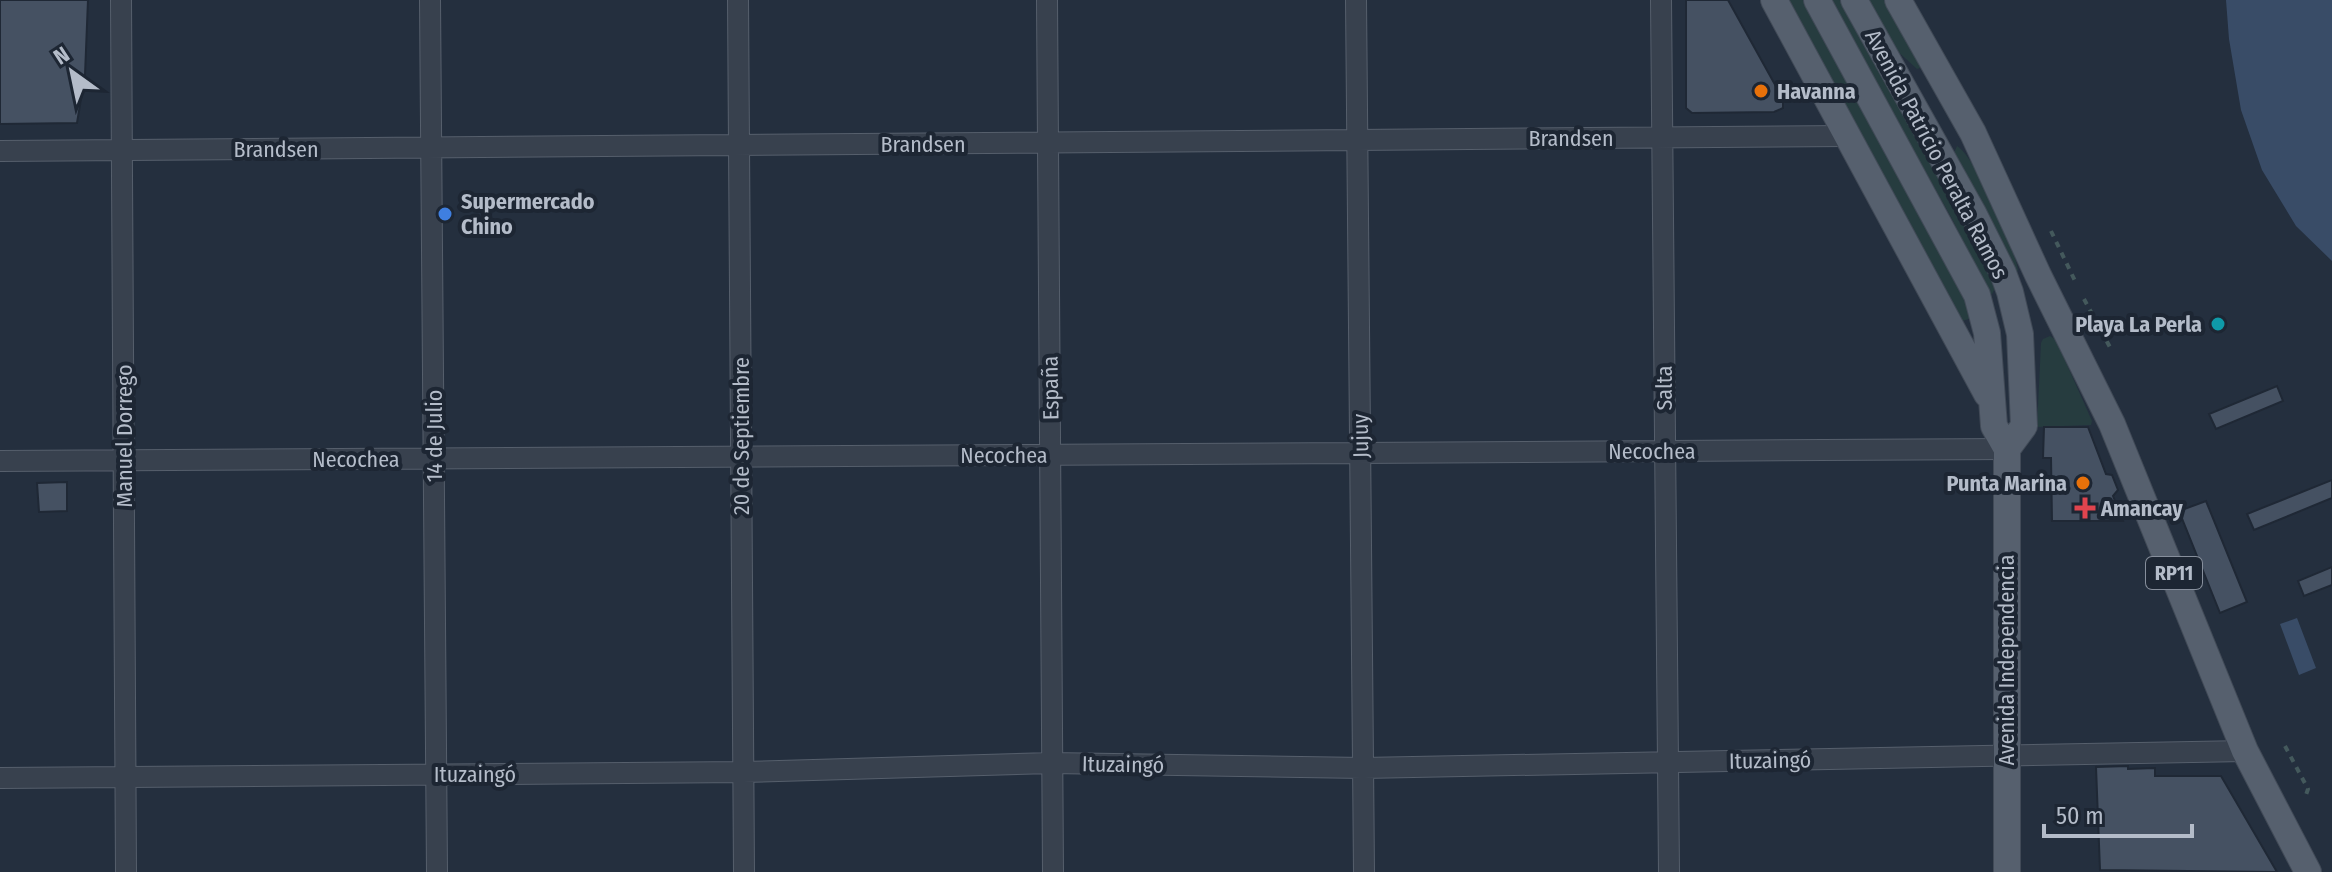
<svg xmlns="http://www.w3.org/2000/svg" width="2332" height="872" font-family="'Fira Sans Condensed',sans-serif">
<rect width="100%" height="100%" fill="#242f3e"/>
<path fill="#263c3f" d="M 1785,0 L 1805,0 L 1959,281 L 1972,318 L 1962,321 L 1958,319 Z
M 1829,0 L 1841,0 L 1960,213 L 1990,271 L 1995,288 L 1992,294 L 1990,294 L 1951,217 Z
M 1867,0 L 1886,0 L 1923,67 L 1917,69 L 1894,48 Z
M 1957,146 C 1976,157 2016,249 2018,271 L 2016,271 L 1954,153 Z
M 2050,336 L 2056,340 L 2092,421 L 2091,425 L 2037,427 L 2041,343 L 2043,339 Z"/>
<path fill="#394c67" d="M 2226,0 L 2332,0 L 2332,261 L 2296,226 L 2262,170 L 2241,110 L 2229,39 Z
M 2297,618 L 2316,668 L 2299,675 L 2280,624 Z"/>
<path fill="#455162" stroke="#1f2835" stroke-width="2" d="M 0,0 L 88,0 L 85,75 L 77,123 L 0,124 Z
M 1686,0 L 1728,0 L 1783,99 L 1783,108 L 1774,112 L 1692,113 L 1686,108 Z
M 2277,386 L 2283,401 L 2216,429 L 2209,414 Z
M 2044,427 L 2088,427 L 2106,474 L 2112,475 L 2118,490 L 2113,496 L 2123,521 L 2052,521 L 2051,458 L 2043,458 Z
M 2332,480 L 2332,498 L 2254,530 L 2247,514 Z
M 67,482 L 67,511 L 39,512 L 37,483 Z
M 2206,501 L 2247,602 L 2220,613 L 2179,511 Z
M 2332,567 L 2332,585 L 2304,596 L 2298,581 Z
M 2128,766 L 2128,769 L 2155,768 L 2155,776 L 2221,776 L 2277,872 L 2100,870 L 2096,767 Z"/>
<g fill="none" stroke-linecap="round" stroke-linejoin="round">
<g stroke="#565f6c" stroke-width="22">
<path id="minor" d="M 121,0 L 126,872
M 430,0 L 437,872
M 738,0 L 744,872
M 1047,0 L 1053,872
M 1356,0 L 1364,872
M 1661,0 L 1669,872
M 0,151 L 1847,136
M 0,461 L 2007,449
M 0,778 L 743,772 L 1051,763 L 1363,768 L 2245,751"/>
</g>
<g stroke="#414a57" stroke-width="28">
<path id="major" d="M 1774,0 L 1987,394
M 1817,0 L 1977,295 L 1987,333 L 1994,426 L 2007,449
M 1854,0 L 1973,213 L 2003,273 L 2010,292 L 2020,334 L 2024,426 L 2007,449
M 1898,0 L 1973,133 L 2038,275 L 2112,424 L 2245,751 L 2308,872
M 2007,872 L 2007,449"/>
</g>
<path stroke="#44595c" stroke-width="4" stroke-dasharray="6 6" stroke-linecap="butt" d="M 2051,231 L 2077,285
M 2084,299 L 2112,351
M 2285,746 L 2308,789 L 2305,798"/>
<use href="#minor" stroke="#38414e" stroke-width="20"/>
<use href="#major" stroke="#56606e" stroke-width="26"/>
</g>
<g fill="#e8710a" stroke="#1d2633" stroke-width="3">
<circle cx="1761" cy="91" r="8"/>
<circle cx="2083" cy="483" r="8"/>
</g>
<circle fill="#3f7fe0" stroke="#1d2633" stroke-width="3" cx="445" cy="214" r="8"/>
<circle fill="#0f9aa8" stroke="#1d2633" stroke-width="3" cx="2218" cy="324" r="8"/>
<path fill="#e0444e" stroke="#1d2633" stroke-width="3" d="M2081 496h8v8h8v8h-8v8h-8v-8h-8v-8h8z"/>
<g text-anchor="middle" stroke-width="8" stroke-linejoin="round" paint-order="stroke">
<rect fill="#1d2633" stroke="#878f9c" stroke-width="2" x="2146" y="557" width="56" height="32" rx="6"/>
<g font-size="20" font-weight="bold" fill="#b4bcc9">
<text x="2174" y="580">RP11</text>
</g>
<g font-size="22" font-weight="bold" fill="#b4bcc9" stroke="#1d2633" text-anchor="start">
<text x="1777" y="99">Havanna</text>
<text x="461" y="209">Supermercado<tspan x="461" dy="25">Chino</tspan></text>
<text x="2202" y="332" text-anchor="end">Playa La Perla</text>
<text x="2067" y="491" text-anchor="end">Punta Marina</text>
<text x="2101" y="516">Amancay</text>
</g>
<g font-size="22" fill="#b4bcc9" stroke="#1d2633">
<text x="1571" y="146">Brandsen</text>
<text x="923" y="152">Brandsen</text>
<text x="276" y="157">Brandsen</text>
<text transform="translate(1937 154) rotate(62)" y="8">Avenida Patricio Peralta Ramos</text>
<text transform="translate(1050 388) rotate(-91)" y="8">España</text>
<text transform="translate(1664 388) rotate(-90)" y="8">Salta</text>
<text transform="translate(124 436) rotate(-90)" y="8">Manuel Dorrego</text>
<text transform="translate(434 436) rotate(-90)" y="8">14 de Julio</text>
<text transform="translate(741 436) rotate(-90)" y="8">20 de Septiembre</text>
<text transform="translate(1360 436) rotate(-91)" y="8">Jujuy</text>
<text x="1652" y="459">Necochea</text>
<text x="1004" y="463">Necochea</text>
<text x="356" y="467">Necochea</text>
<text transform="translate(2006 660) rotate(-90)" y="8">Avenida Independencia</text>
<text transform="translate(1770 760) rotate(-1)" y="8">Ituzaingó</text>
<text transform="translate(1123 764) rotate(1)" y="8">Ituzaingó</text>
<text x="475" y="782">Ituzaingó</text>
</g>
</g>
<g transform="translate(72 72) rotate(327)" stroke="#1d2633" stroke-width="6" paint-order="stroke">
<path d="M0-6L14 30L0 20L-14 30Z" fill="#b4bcc9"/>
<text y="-12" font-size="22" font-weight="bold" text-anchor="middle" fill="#b4bcc9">N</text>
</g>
<path d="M2044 824v12h148v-12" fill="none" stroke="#b4bcc9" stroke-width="4"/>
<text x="2056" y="824" font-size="24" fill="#b4bcc9" stroke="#1d2633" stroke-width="6" paint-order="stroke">50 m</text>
</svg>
